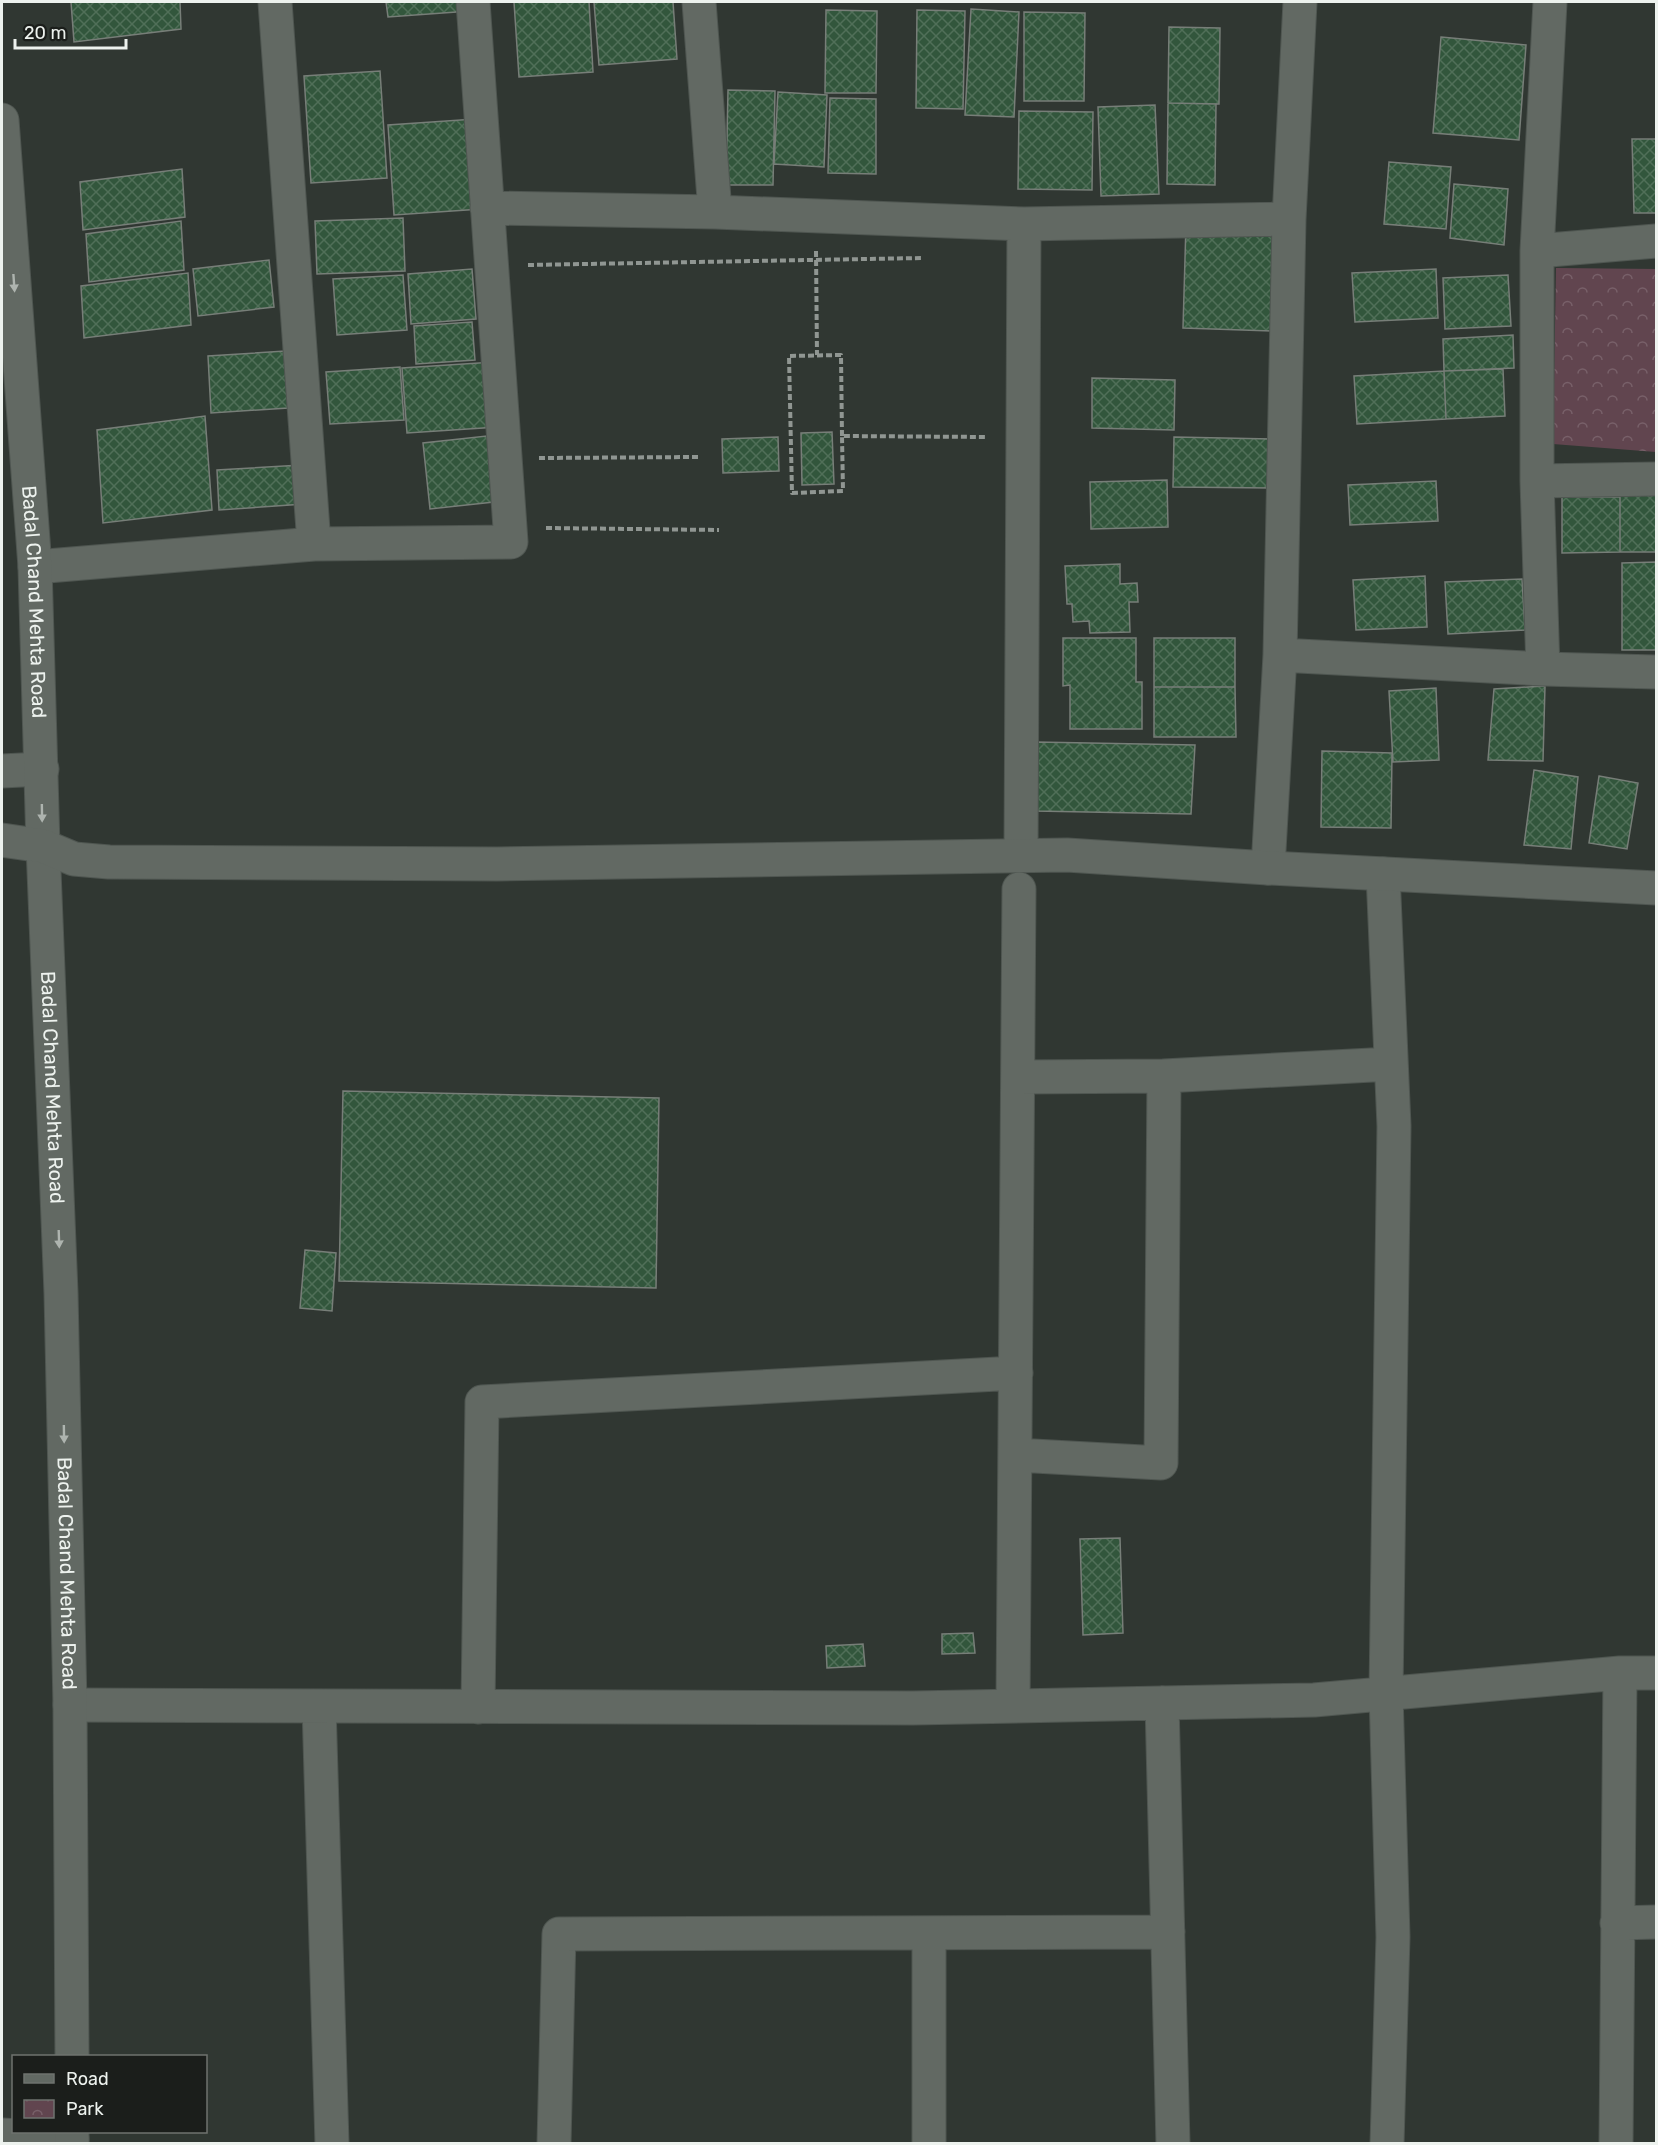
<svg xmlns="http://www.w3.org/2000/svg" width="1658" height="2145" font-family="Rubik,sans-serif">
<defs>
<pattern id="park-crowns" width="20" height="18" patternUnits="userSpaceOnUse" patternTransform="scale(1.5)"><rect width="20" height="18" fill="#61454f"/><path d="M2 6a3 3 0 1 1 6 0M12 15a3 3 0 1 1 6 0" fill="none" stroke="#786069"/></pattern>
<pattern id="building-cross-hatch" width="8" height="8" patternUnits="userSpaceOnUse" patternTransform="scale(1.5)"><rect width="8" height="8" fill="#32563c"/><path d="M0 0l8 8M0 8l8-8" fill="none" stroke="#506f58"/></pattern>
</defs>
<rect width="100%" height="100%" fill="#303732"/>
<path fill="url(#park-crowns)" d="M 1556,268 L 1656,269 L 1656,452 L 1553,444 Z"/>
<path fill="url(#building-cross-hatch)" stroke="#777e78" stroke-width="1.5" d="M 71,2 L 180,2 L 181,29 L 74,42 Z
M 386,2 L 470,2 L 470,11 L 388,17 Z
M 514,2 L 589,2 L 593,72 L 519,77 Z
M 594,2 L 673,2 L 677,59 L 599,65 Z
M 971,9 L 1019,12 L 1014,117 L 965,115 Z
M 826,10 L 877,11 L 876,93 L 825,93 Z
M 917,10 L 965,11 L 963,109 L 916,108 Z
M 1024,12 L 1085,13 L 1084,101 L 1024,101 Z
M 1169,27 L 1220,28 L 1219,104 L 1168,103 Z
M 1441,37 L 1526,45 L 1519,140 L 1433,133 Z
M 380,71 L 387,178 L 311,183 L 304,76 Z
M 728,90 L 775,91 L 773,185 L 726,185 Z
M 778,92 L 827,95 L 824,167 L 774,164 Z
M 830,98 L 876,99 L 876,174 L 828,173 Z
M 1168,103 L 1216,104 L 1215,185 L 1167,184 Z
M 1155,105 L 1159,194 L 1101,196 L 1098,107 Z
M 1019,111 L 1093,112 L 1092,190 L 1018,189 Z
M 475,119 L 481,209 L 394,215 L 388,125 Z
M 1632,139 L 1656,139 L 1656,213 L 1634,213 Z
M 1389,162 L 1451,167 L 1446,229 L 1384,224 Z
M 182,169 L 185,217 L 83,230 L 80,182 Z
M 1454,184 L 1508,189 L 1504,245 L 1450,238 Z
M 403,218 L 405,271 L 317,274 L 315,221 Z
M 181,221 L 184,270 L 89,282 L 86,234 Z
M 1186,224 L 1275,226 L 1272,331 L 1183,328 Z
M 269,260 L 274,307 L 198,316 L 193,269 Z
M 472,269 L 476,319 L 411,324 L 408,274 Z
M 1436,269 L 1438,318 L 1355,322 L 1352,273 Z
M 188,273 L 191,325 L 84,338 L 81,286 Z
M 403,275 L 407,330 L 337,335 L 333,279 Z
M 1508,275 L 1511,326 L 1445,329 L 1443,278 Z
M 472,322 L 475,360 L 416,364 L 414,326 Z
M 1513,335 L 1514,368 L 1444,371 L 1443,339 Z
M 285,351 L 288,408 L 211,413 L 208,356 Z
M 494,362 L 498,427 L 407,433 L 402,368 Z
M 400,367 L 404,420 L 330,424 L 326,372 Z
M 1503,369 L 1505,416 L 1446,419 L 1444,371 Z
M 1444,371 L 1446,419 L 1357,424 L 1354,376 Z
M 1092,378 L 1175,380 L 1174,430 L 1092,428 Z
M 205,416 L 212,510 L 103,523 L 97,430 Z
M 832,432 L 834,484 L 802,485 L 801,433 Z
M 496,435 L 503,501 L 430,509 L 423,443 Z
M 778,437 L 779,471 L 723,473 L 722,439 Z
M 1174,437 L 1275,439 L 1274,488 L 1173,487 Z
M 301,465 L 304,504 L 219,510 L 217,470 Z
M 1167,480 L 1168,527 L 1091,529 L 1090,482 Z
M 1436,481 L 1438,521 L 1350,525 L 1348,485 Z
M 1620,495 L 1656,495 L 1656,552 L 1620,552 Z
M 1562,497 L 1620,497 L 1620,552 L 1562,553 Z
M 1656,562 L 1656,650 L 1622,650 L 1622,563 Z
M 1120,564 L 1120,584 L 1137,583 L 1138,602 L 1129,602 L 1130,632 L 1090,633 L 1089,621 L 1073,622 L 1072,604 L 1067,604 L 1065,566 Z
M 1425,576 L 1427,627 L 1356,630 L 1353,580 Z
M 1522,579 L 1525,630 L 1448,634 L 1445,582 Z
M 1063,638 L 1136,638 L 1136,682 L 1142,682 L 1142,729 L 1070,729 L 1070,685 L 1063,686 Z
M 1154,638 L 1235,638 L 1235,687 L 1154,687 Z
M 1545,686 L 1543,761 L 1488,760 L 1494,689 Z
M 1154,687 L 1235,687 L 1236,737 L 1154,737 Z
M 1436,688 L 1439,760 L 1393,762 L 1389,691 Z
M 1036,742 L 1195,745 L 1191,814 L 1035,811 Z
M 1322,751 L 1392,753 L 1391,828 L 1321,827 Z
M 1534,770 L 1578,777 L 1571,849 L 1524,845 Z
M 1599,776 L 1638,783 L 1627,849 L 1589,843 Z
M 343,1091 L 659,1098 L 656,1288 L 339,1281 Z
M 305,1250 L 336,1253 L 332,1311 L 300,1308 Z
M 1120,1538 L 1123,1633 L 1083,1635 L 1080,1539 Z
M 973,1633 L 975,1653 L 942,1654 L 942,1634 Z
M 863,1644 L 865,1666 L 827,1668 L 826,1646 Z"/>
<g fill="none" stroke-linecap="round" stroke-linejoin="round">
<g stroke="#4f5651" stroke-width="35">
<path id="street" d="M 275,2 L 314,544
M 699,2 L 715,212
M 487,208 L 715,212 L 1024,224 L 1289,219
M 1537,251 L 1656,241
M 1537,481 L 1656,479
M 35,567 L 314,544 L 511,542 L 473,2
M 1280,655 L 1543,669 L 1656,672
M 1543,669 L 1537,481 L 1537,251 L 1550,2
M 2,771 L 42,769
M 1021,855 L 1024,224
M 1268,868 L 1280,655 L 1289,219 L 1300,2
M 1383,874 L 1394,1126 L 1386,1693 L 1393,1937 L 1387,2144
M 1164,1076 L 1391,1064
M 1015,1455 L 1161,1463 L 1164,1076 L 1019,1077
M 1162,1703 L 1173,2144
M 70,1705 L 913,1708 L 1314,1700 L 1620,1673 L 1656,1673
M 319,1706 L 332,2144
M 1013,1706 L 1019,889
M 478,1707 L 482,1402 L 1016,1373
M 1617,1923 L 1656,1922
M 929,1933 L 929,2144
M 2,2135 L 72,2139
M 554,2144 L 559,1934 L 1168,1932
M 1616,2144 L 1620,1673"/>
</g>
<g stroke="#4f5651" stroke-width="35">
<g id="secondary">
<path id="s1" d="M 2,120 L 35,567 L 43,846 L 61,1293 L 70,1705 L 72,2056"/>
<path d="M 2,840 L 43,846 L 74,859 L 109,862 L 497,864 L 1067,855 L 1268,868 L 1656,888"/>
<path d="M 72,2132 L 72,2144"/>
</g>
</g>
<path stroke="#909692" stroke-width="4" stroke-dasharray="6 3" stroke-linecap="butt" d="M 816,251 L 817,355
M 528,265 L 922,258
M 842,436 L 841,355 L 789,356 L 792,493 L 843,491 L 842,436 L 987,437
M 539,458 L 700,457
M 546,528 L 719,530"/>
<use href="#street" stroke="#626963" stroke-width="33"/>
<use href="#secondary" stroke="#626963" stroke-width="33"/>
</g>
<defs><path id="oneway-solid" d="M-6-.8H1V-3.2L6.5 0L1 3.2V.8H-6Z" transform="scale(1.5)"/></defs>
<g fill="#aeb4af">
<use href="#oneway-solid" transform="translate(14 283) rotate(86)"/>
<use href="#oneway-solid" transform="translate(42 813) rotate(89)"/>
<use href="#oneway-solid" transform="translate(59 1239) rotate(88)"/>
<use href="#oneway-solid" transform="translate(64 1434) rotate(89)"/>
</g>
<g text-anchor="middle" stroke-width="4.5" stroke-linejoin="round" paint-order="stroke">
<g font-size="20" fill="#edf2ee" stroke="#1b1e1b">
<text dy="7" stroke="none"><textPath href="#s1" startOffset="483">Badal Chand Mehta Road</textPath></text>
<text dy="7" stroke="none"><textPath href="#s1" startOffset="969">Badal Chand Mehta Road</textPath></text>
<text dy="7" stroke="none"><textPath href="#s1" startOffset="1455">Badal Chand Mehta Road</textPath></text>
</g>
</g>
<rect width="1658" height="2145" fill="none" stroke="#edf2ee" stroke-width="6"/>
<rect x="12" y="2055" width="195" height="78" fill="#1b1e1b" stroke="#6f736f" stroke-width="1.5"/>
<rect x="24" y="2074" width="30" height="9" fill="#626963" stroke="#6f736f" stroke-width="1.5"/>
<text x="66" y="2085" font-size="18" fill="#edf2ee">Road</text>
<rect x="24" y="2100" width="30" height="18" fill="url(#park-crowns)" stroke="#6f736f" stroke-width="1.5"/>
<text x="66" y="2115" font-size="18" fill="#edf2ee">Park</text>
<path d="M15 39v9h111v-9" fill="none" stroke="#edf2ee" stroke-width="3"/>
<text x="24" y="39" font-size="18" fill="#edf2ee" stroke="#1b1e1b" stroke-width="4.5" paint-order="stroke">20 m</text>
</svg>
